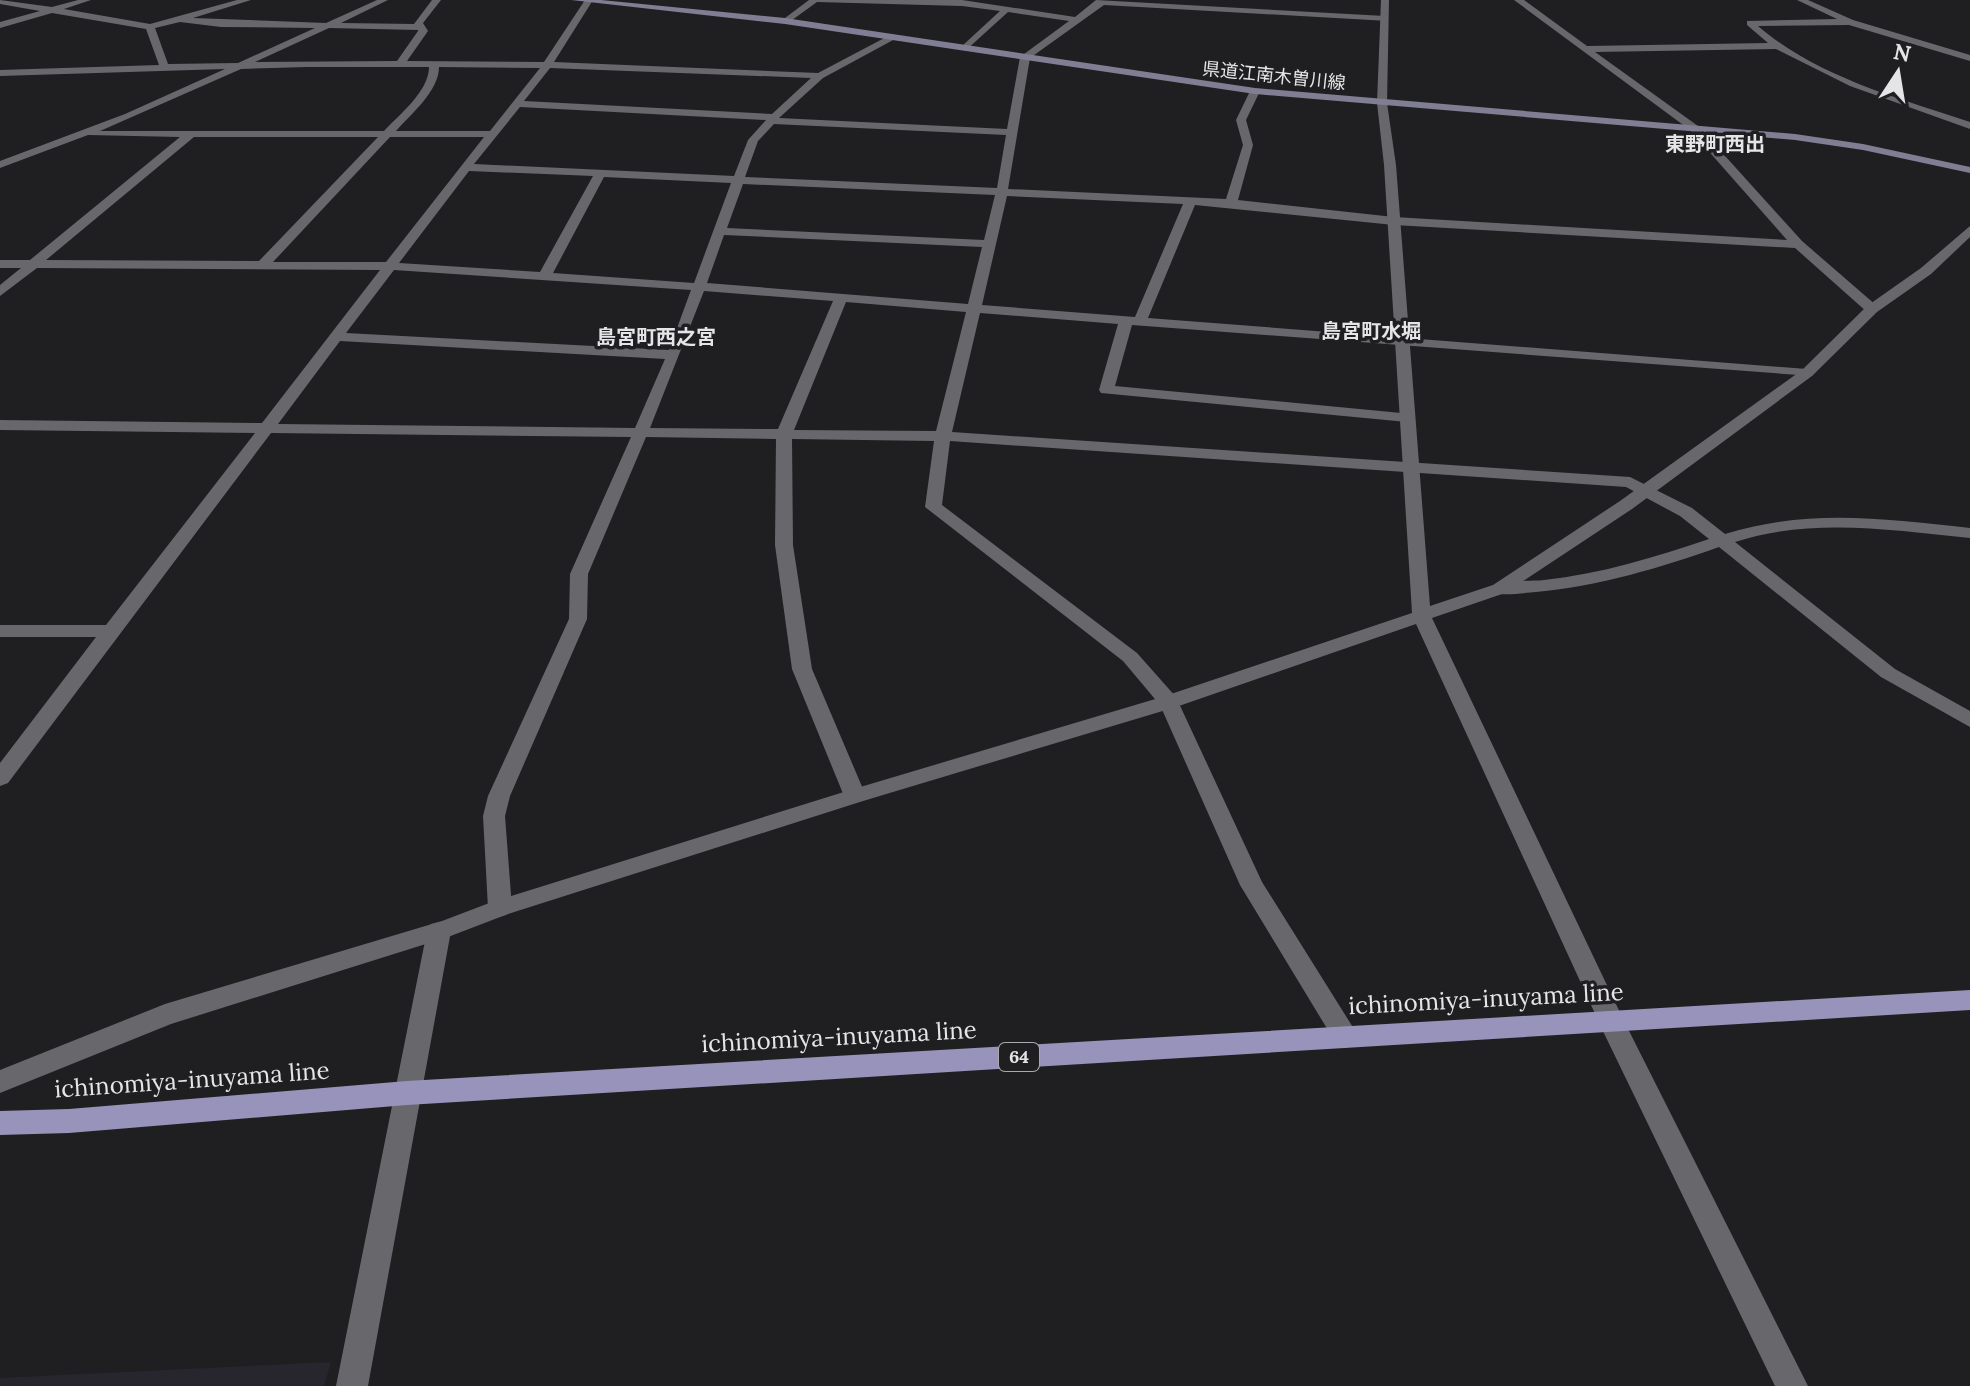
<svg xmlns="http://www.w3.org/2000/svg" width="1970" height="1386" font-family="Lora,'Noto Sans JP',serif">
<rect width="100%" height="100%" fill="#1f1f22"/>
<path fill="#27262f" d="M 331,1362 L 324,1386 L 0,1386 L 0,1378 Z"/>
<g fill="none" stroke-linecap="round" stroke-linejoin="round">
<path fill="#68686c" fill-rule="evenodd" d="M 0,0 L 52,7 L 78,0 L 91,0 L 64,9 L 150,24 L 237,0 L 251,0 L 193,18 L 326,23 L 377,0 L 388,0 L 341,23 L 414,24 L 432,0 L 441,0 L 423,23 L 428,31 L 407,61 L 544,62 L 585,0 L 593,0 L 554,62 L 818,73 L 892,34 L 895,39 L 823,78 L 779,118 L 1007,129 L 1020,57 L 1069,21 L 1008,12 L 965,51 L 962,46 L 1000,11 L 962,6 L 817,2 L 788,23 L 781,21 L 809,0 L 962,0 L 1075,17 L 1096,0 L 1385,16 L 1388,21 L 1104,5 L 1030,58 L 1008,189 L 1226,199 L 1243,145 L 1236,120 L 1250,91 L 1255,88 L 1260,91 L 1246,120 L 1253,145 L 1238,200 L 1394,217 L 1787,240 L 1690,130 L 1514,0 L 1524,0 L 1587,46 L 1768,43 L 1747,25 L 1747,21 L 1837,19 L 1797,0 L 1808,0 L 1853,20 L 1970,55 L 1970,61 L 1849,25 L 1758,26 C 1817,77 1898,98 1970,122 L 1970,129 L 1850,86 L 1776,49 L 1595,52 L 1698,126 L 1802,241 L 1877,306 L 1877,312 L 1867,312 L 1795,248 L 1394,225 L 1195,205 L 1148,318 L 1807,369 L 1814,373 L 1812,376 L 1132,325 L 1115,386 L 1412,414 L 1415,417 L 1407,422 L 1101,393 L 1099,390 L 1118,324 L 980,313 L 952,432 L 1630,477 L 1692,508 L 1725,534 C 1810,508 1883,519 1970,528 L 1970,538 C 1890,530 1813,517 1735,542 L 1895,669 L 1970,711 L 1970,727 L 1881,677 L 1719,547 C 1660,568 1599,586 1536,592 C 1522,593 1506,596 1493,593 L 1490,589 C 1501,578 1529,582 1544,580 C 1601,574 1655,557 1709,539 L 1680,516 L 1626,487 L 950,441 L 942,505 L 1137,653 L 1176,697 L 1262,882 L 1359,1037 L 1355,1045 L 1346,1048 L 1337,1045 L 1240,885 L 1160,705 L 1123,661 L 925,507 L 934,441 L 792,439 L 793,545 L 812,669 L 866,796 L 863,801 L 847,801 L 844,796 L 792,669 L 775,545 L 776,439 L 646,437 L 588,574 L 587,619 L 510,796 L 505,816 L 512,908 L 508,914 L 500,917 L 492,914 L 488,908 L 483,816 L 488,796 L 569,619 L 570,574 L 631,437 L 271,433 L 8,783 L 0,786 L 0,763 L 96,637 L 0,637 L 0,625 L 106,625 L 255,433 L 0,430 L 0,420 L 262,423 L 380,270 L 37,268 L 0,296 L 0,285 L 21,268 L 0,268 L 0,260 L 30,260 L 180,137 L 88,135 L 0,168 L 0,161 L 125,114 L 225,69 L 0,76 L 0,70 L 159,65 L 146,29 L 52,13 L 0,28 L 0,22 L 40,11 L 0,4 ZM 180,22 L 221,27 L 315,28 L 238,63 L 168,64 L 155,28 ZM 329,28 L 418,30 L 418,31 L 397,61 L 255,62 ZM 307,67 L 429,67 C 429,91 400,114 384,131 L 100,131 L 241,69 ZM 439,67 L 540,68 L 490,131 L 396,131 C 411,114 439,91 439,67 ZM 550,68 L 811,78 L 772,114 L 524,101 ZM 520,107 L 766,120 L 748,140 L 734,176 L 474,164 ZM 774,124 L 1006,135 L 997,188 L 745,177 L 758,141 ZM 194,137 L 378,137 L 259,261 L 46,260 ZM 390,137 L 484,137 L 386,262 L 273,262 ZM 469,171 L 593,176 L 540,272 L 399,263 ZM 604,177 L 731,183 L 694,283 L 553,273 ZM 743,184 L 995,195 L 984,240 L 727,228 ZM 1007,196 L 1183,204 L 1135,317 L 982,305 ZM 724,235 L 982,247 L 968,304 L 707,283 ZM 394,270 L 691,290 L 669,350 L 346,333 ZM 704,291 L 833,301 L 778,429 L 650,428 ZM 846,302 L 966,312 L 936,431 L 794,430 ZM 340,341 L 665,359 L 635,428 L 278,424 Z
M 439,922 L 447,924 L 451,931 L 368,1386 L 336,1386 L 427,931 L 431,924 Z
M 1612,1012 L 1621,1015 L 1808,1386 L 1775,1386 L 1599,1023 L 1603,1015 Z"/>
<path fill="#68686c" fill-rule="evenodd" d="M 1381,0 L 1389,0 L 1387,103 L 1396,165 L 1430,606 L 1493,585 L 1620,501 L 1802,370 L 1867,306 L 1921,268 L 1970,226 L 1970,237 L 1931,274 L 1877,312 L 1812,376 L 1632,509 L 1505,593 L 1432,618 L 1625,1023 L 1621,1031 L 1612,1034 L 1603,1031 L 1416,624 L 1176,707 L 863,801 L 508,914 L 448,937 L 171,1024 L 0,1093 L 0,1070 L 165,1004 L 442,921 L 492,902 L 847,791 L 1162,697 L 1412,613 L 1384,165 L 1377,103 Z"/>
<path fill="#807e93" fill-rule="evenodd" d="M 571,0 L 601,0 L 785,18 L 1255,88 L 1795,134 L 1863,144 L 1970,167 L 1970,173 L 1863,150 L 1795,140 L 1255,94 L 785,24 Z"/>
<path fill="#9893ba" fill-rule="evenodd" d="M 1970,990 L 1970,1010 L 407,1105 L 69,1133 L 0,1135 L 0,1111 L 69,1109 L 407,1081 Z"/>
</g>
<g text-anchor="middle" stroke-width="7" stroke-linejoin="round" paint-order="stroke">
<g font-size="18" fill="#e5e5e7" stroke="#1f1f22">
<text transform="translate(1274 76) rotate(6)" y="6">県道江南木曽川線</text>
</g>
<rect fill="#1f1f22" stroke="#aaaaac" stroke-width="2" x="999" y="1043" width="40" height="28" rx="6"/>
<g font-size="18" font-weight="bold" fill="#e5e5e7">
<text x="1019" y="1063">64</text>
</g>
<g font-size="20" font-weight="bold" fill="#e5e5e7" stroke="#1f1f22">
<text x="1715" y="151">東野町西出</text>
<text x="1371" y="338">島宮町水堀</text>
<text x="656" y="344">島宮町西之宮</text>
</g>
<g font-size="24" fill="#e5e5e7" stroke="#1f1f22">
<text transform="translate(1486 999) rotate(-3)" y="8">ichinomiya-inuyama line</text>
<text transform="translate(839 1037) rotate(-3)" y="8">ichinomiya-inuyama line</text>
<text transform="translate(192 1080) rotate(-4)" y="8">ichinomiya-inuyama line</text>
</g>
</g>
<g transform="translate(1898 72) rotate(12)" stroke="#1f1f22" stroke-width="6" paint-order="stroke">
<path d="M0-6L14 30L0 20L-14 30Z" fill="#e5e5e7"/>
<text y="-12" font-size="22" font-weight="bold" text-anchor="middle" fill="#e5e5e7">N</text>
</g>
</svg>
